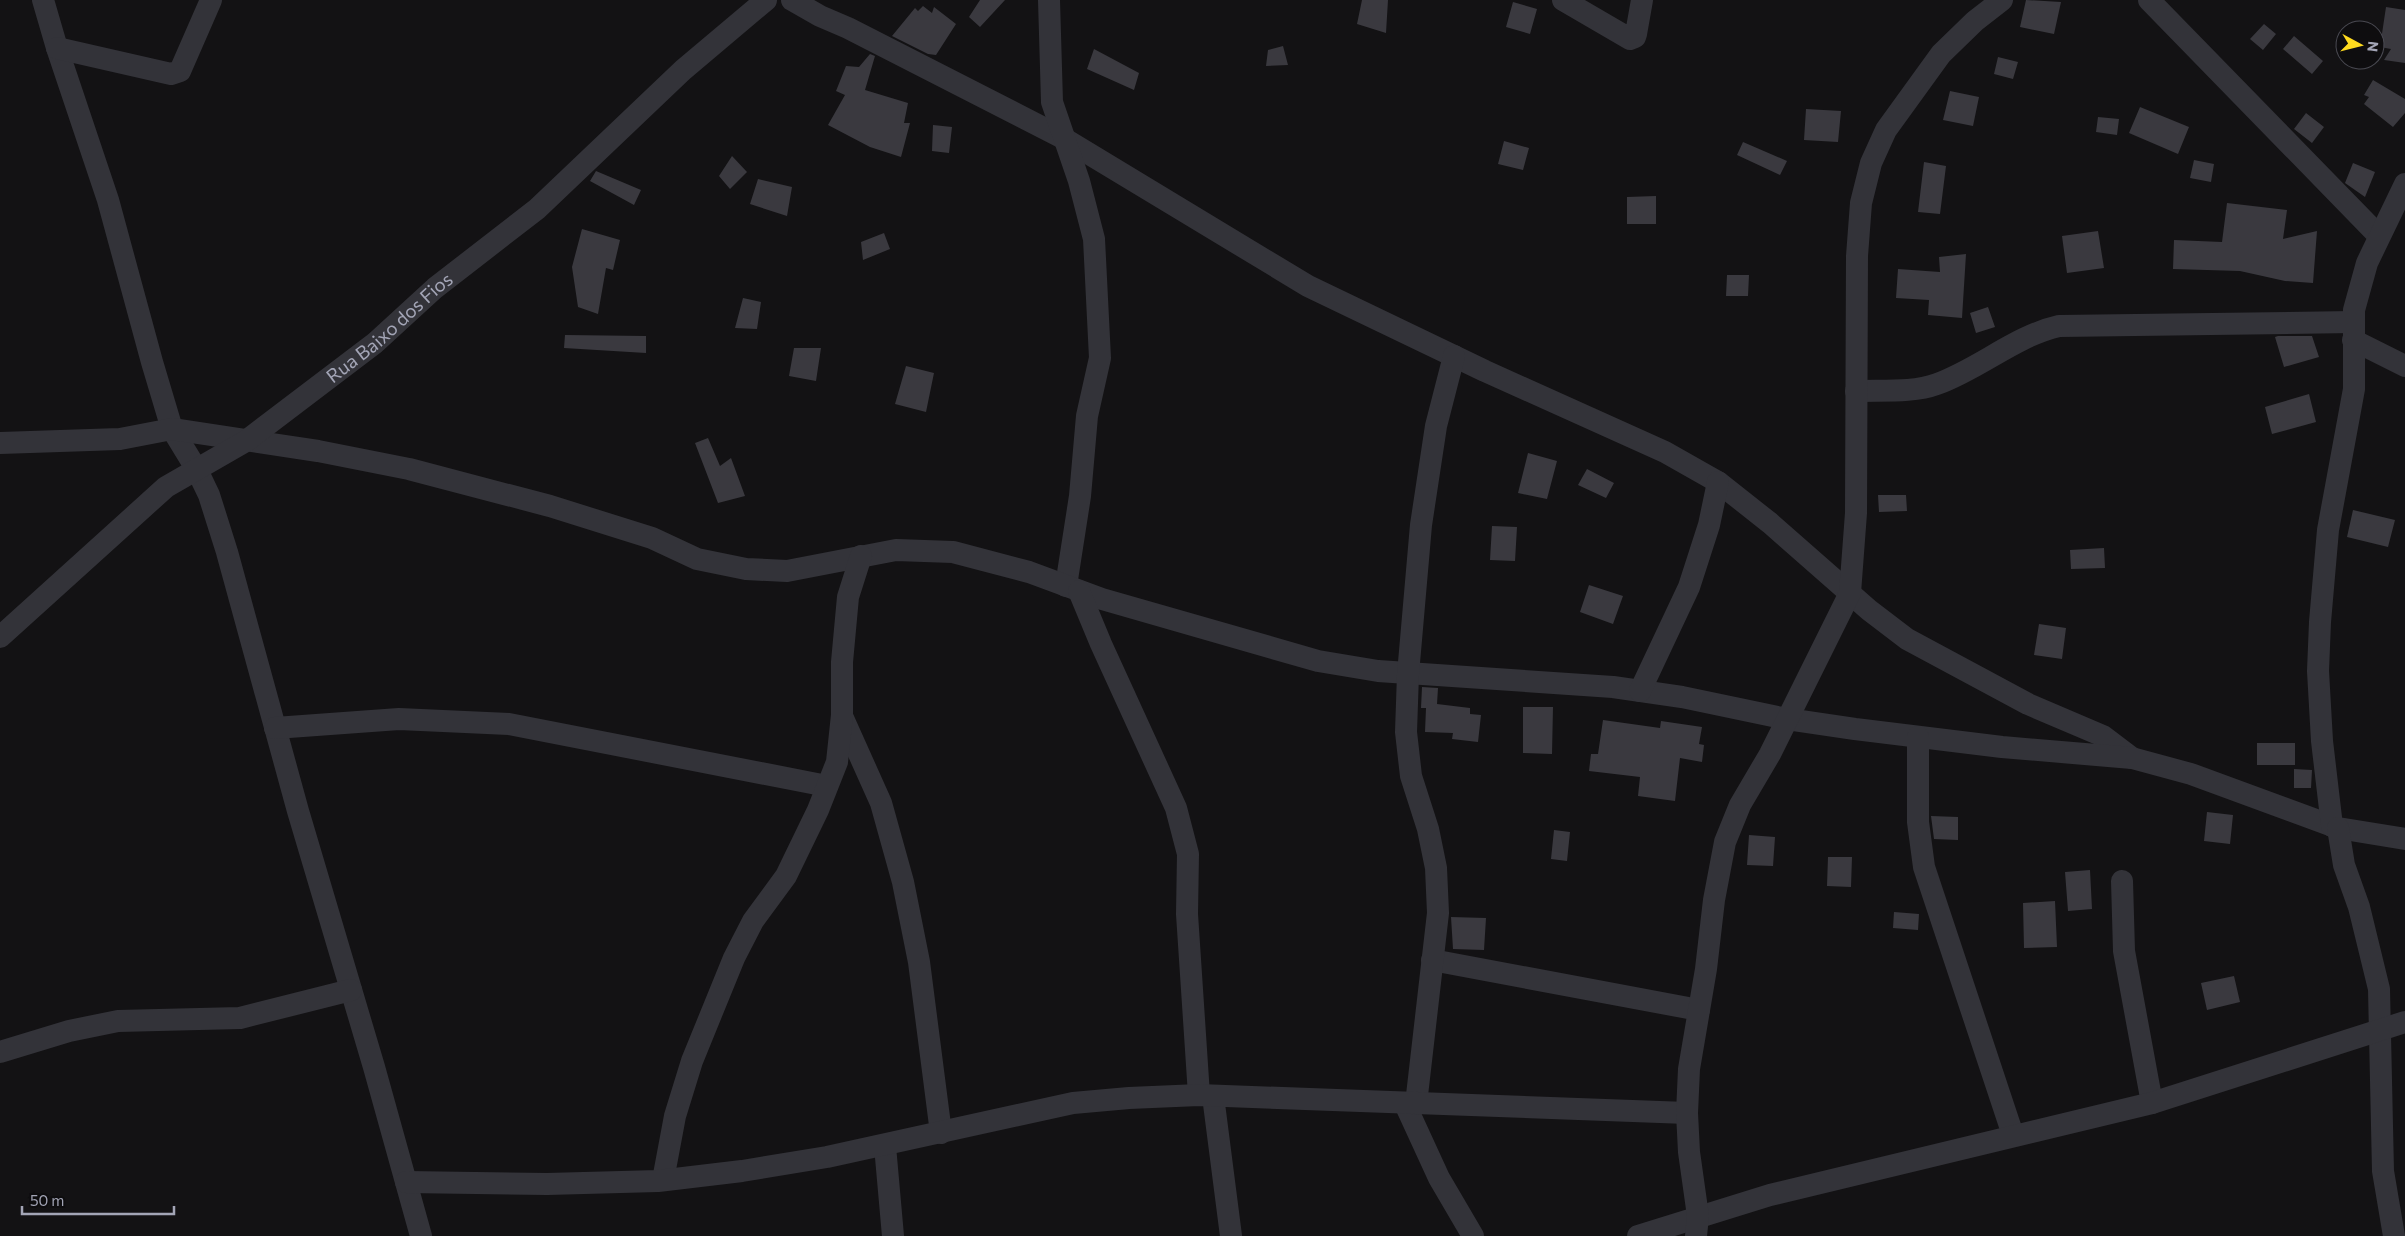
<svg xmlns="http://www.w3.org/2000/svg" width="2405" height="1236" font-family="Commissioner,sans-serif">
<rect width="100%" height="100%" fill="#131214"/>
<path fill="#3a393f" d="M 980,0 L 1005,0 L 980,27 L 969,17 Z
M 1362,0 L 1388,0 L 1386,33 L 1357,24 Z
M 2026,0 L 2061,2 L 2054,34 L 2020,27 Z
M 1513,2 L 1537,9 L 1530,34 L 1506,27 Z
M 923,6 L 932,13 L 934,7 L 956,24 L 936,55 L 928,54 L 892,36 L 915,8 L 918,11 Z
M 2386,7 L 2405,10 L 2405,63 L 2384,60 L 2391,49 L 2380,47 Z
M 2264,24 L 2276,34 L 2263,50 L 2250,39 Z
M 2294,36 L 2323,61 L 2312,74 L 2283,49 Z
M 1283,46 L 1288,65 L 1266,66 L 1268,50 Z
M 1094,49 L 1139,73 L 1134,90 L 1087,69 Z
M 870,54 L 875,56 L 865,90 L 908,103 L 904,123 L 910,123 L 901,157 L 870,147 L 828,125 L 845,95 L 836,91 L 846,66 L 859,67 Z
M 1998,57 L 2018,62 L 2013,79 L 1994,74 Z
M 2373,80 L 2405,99 L 2405,113 L 2393,127 L 2364,104 L 2369,97 L 2364,95 Z
M 1950,91 L 1979,97 L 1973,126 L 1943,120 Z
M 2140,107 L 2189,127 L 2178,154 L 2129,133 Z
M 1806,109 L 1841,111 L 1838,142 L 1804,140 Z
M 2306,113 L 2324,127 L 2312,143 L 2294,129 Z
M 2098,117 L 2119,119 L 2117,135 L 2096,132 Z
M 933,125 L 952,127 L 949,153 L 932,151 Z
M 1504,141 L 1529,148 L 1523,170 L 1498,164 Z
M 1743,142 L 1787,161 L 1780,175 L 1737,155 Z
M 732,156 L 747,172 L 730,189 L 719,176 Z
M 2194,160 L 2214,164 L 2211,182 L 2190,178 Z
M 1924,162 L 1946,166 L 1940,214 L 1918,212 Z
M 2353,163 L 2375,172 L 2365,197 L 2345,183 Z
M 596,171 L 641,190 L 634,205 L 590,181 Z
M 758,179 L 792,187 L 787,216 L 750,204 Z
M 1656,196 L 1656,224 L 1627,224 L 1627,197 Z
M 2227,203 L 2287,210 L 2283,239 L 2317,231 L 2313,283 L 2285,281 L 2240,271 L 2173,269 L 2174,240 L 2222,242 Z
M 582,229 L 620,240 L 613,270 L 606,268 L 598,314 L 578,307 L 572,267 Z
M 2098,231 L 2104,268 L 2067,273 L 2062,236 Z
M 884,233 L 890,249 L 863,260 L 861,242 Z
M 1966,254 L 1962,318 L 1928,315 L 1929,300 L 1896,298 L 1898,269 L 1940,272 L 1939,257 Z
M 1727,275 L 1749,275 L 1748,296 L 1726,296 Z
M 743,298 L 761,302 L 757,329 L 735,328 Z
M 1988,307 L 1995,327 L 1976,333 L 1970,313 Z
M 565,335 L 646,336 L 646,353 L 564,348 Z
M 2278,336 L 2312,336 L 2319,357 L 2284,367 L 2275,337 Z
M 794,348 L 821,348 L 816,381 L 789,376 Z
M 906,366 L 934,373 L 926,412 L 895,404 Z
M 2309,394 L 2316,422 L 2272,434 L 2265,407 Z
M 708,438 L 720,466 L 731,458 L 745,496 L 718,503 L 695,443 Z
M 1528,453 L 1557,461 L 1547,499 L 1518,493 Z
M 1587,469 L 1614,483 L 1606,498 L 1578,485 Z
M 1878,495 L 1906,495 L 1907,511 L 1879,512 Z
M 2353,510 L 2395,520 L 2388,547 L 2347,537 Z
M 1492,526 L 1517,527 L 1515,561 L 1490,560 Z
M 2104,548 L 2105,568 L 2071,569 L 2070,550 Z
M 1589,585 L 1623,596 L 1613,624 L 1580,612 Z
M 2039,624 L 2066,628 L 2062,659 L 2034,655 Z
M 1422,687 L 1438,688 L 1437,704 L 1470,708 L 1470,714 L 1481,715 L 1478,742 L 1452,739 L 1453,733 L 1425,732 L 1426,708 L 1421,708 Z
M 1523,707 L 1553,707 L 1552,754 L 1523,753 Z
M 1603,720 L 1660,728 L 1661,721 L 1702,727 L 1699,744 L 1704,745 L 1702,762 L 1680,758 L 1675,801 L 1638,796 L 1640,777 L 1589,771 L 1591,754 L 1598,754 Z
M 2257,743 L 2295,743 L 2295,765 L 2257,765 Z
M 2294,769 L 2312,770 L 2311,788 L 2294,788 Z
M 2207,812 L 2233,815 L 2230,844 L 2204,841 Z
M 1931,816 L 1958,817 L 1958,840 L 1934,839 Z
M 1554,830 L 1570,832 L 1567,861 L 1551,859 Z
M 1749,835 L 1775,837 L 1773,866 L 1747,865 Z
M 1828,857 L 1852,857 L 1851,887 L 1827,886 Z
M 2090,870 L 2092,909 L 2068,911 L 2065,872 Z
M 2055,901 L 2057,947 L 2024,948 L 2023,903 Z
M 1894,912 L 1919,914 L 1918,930 L 1893,928 Z
M 1451,917 L 1486,918 L 1484,950 L 1453,949 Z
M 2234,976 L 2240,1002 L 2207,1010 L 2201,983 Z"/>
<g fill="none" stroke-linecap="round" stroke-linejoin="round">
<g stroke="#333339" stroke-width="22">
<path d="M 43,0 L 57,48 L 108,200 L 152,362 L 172,429 L 197,470 L 209,495 L 227,552 L 298,811 L 374,1067 L 421,1236"/>
<path d="M 792,0 L 820,16 L 848,28 L 1063,138 L 1308,286 L 1485,371 L 1665,452 L 1718,482 L 1770,523 L 1869,610 L 1907,639 L 2028,704 L 2103,736 L 2132,758"/>
<path d="M 1049,0 L 1052,102 L 1079,181 L 1094,239 L 1100,358 L 1087,416 L 1080,496 L 1066,586"/>
<path d="M 1563,0 L 1630,39 L 1635,37 L 1636,34 L 1642,0"/>
<path d="M 2149,0 L 2379,236"/>
<path d="M 57,48 L 171,74 L 180,71 L 211,0"/>
<path d="M 2353,340 L 2405,366"/>
<path d="M 1856,391 C 1882,390 1913,393 1937,384 C 1979,369 2015,336 2059,326 L 2354,322"/>
<path d="M 0,443 L 120,439 L 172,429 L 318,451 L 409,469 L 550,506 L 652,538 L 697,559 L 746,569 L 787,571 L 896,550 L 953,552 L 1029,572 L 1102,599 L 1318,661 L 1378,671 L 1613,687 L 1682,697 L 1787,719 L 1855,729 L 2002,747 L 2132,758 L 2191,774 L 2338,828 L 2405,839"/>
<path d="M 1079,591 L 1101,644 L 1176,808 L 1188,854 L 1187,914 L 1199,1095"/>
<path id="s1" d="M 0,637 L 166,487 L 246,441 L 375,343 L 435,288 L 537,209 L 683,70 L 766,0"/>
<path d="M 1640,691 L 1689,587 L 1709,525 L 1718,482"/>
<path d="M 842,716 L 881,803 L 903,882 L 919,962 L 941,1133"/>
<path d="M 275,728 L 399,719 L 509,724 L 827,786"/>
<path d="M 1918,737 L 1918,822 L 1924,867 L 2013,1135"/>
<path d="M 2332,826 L 2322,741 L 2318,671 L 2320,622 L 2328,530 L 2354,389 L 2354,310 L 2367,263 L 2405,184"/>
<path d="M 2338,828 L 2344,865 L 2359,907 L 2379,989 L 2383,1171 L 2394,1236"/>
<path d="M 2122,881 L 2124,951 L 2152,1103"/>
<path d="M 1432,960 L 1699,1010"/>
<path d="M 0,1052 L 69,1031 L 118,1021 L 240,1018 L 351,990"/>
<path d="M 1213,1096 L 1231,1236"/>
<path d="M 1405,1104 L 1439,1178 L 1473,1236"/>
<path d="M 1416,1104 L 1438,913 L 1436,868 L 1428,829 L 1411,776 L 1406,732 L 1408,674 L 1421,525 L 1436,426 L 1454,356"/>
<path d="M 885,1146 L 893,1236"/>
<path d="M 663,1180 L 675,1116 L 692,1061 L 734,958 L 753,921 L 786,876 L 818,810 L 837,762 L 842,715 L 842,662 L 848,597 L 861,556"/>
<path d="M 406,1182 L 547,1184 L 658,1181 L 742,1171 L 827,1157 L 1073,1103 L 1129,1098 L 1199,1095 L 1687,1113"/>
<path d="M 1638,1236 L 1770,1195 L 2152,1103 L 2405,1022"/>
<path d="M 1696,1236 L 1698,1216 L 1689,1152 L 1687,1113 L 1689,1069 L 1706,969 L 1714,900 L 1725,842 L 1740,805 L 1770,754 L 1850,593 L 1856,513 L 1857,256 L 1861,203 L 1871,163 L 1886,130 L 1941,54 L 1975,21 L 2002,0"/>
</g>
</g>
<g text-anchor="middle" stroke-width="5" stroke-linejoin="round" paint-order="stroke">
<g font-size="19" fill="#a3a5b6" stroke="#0e0d0f">
<text dy="7" stroke="none"><textPath href="#s1" startOffset="499">Rua Baixo dos Fios</textPath></text>
</g>
</g>
<g transform="translate(2360 45) rotate(97)"><circle r="24" fill="#0e0d0f" stroke="#4a4a52"/>
<path d="M0-4L9 19L0 12L-9 19Z" fill="#ffdb1f"/>
<text y="-8" font-size="14" font-weight="bold" text-anchor="middle" fill="#a3a5b6">N</text>
</g>
<path d="M22 1206v8h152v-8" fill="none" stroke="#a3a5b6" stroke-width="2.5"/>
<text x="30" y="1206" font-size="15" fill="#a3a5b6" stroke="#0e0d0f" stroke-width="4" paint-order="stroke">50 m</text>
</svg>
